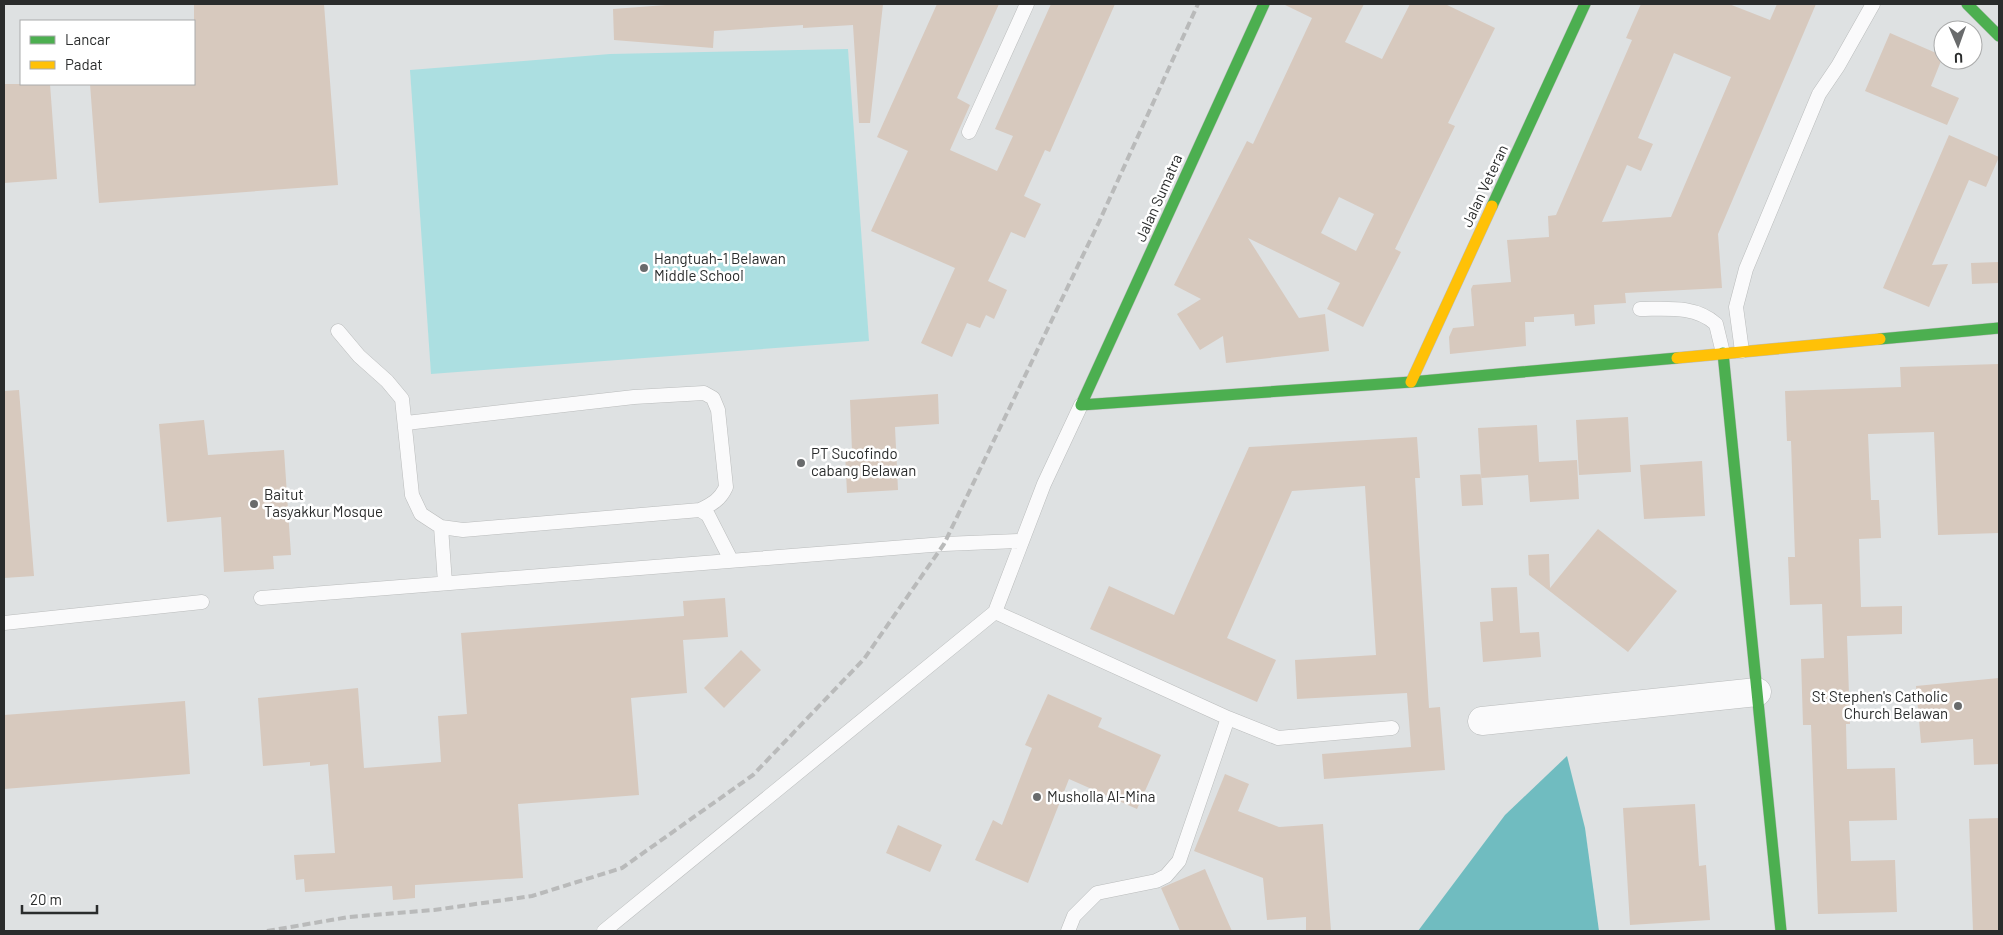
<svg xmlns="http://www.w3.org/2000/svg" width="2003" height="935" font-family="Barlow,sans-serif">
<rect width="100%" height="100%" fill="#dee1e2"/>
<path fill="#acdfe1" d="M 848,49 L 869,341 L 431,374 L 410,70 L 610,54 Z"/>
<path fill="#70bcc0" d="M 1567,756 L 1585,828 L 1599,931 L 1418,931 L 1505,815 Z"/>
<path fill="#d7c9be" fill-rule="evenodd" d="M 194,4 L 324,4 L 338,185 L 99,203 L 90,84 L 194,84 Z
M 679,4 L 883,4 L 870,123 L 859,123 L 853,25 L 803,28 L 803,25 L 714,31 L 713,48 L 614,40 L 613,9 Z
M 937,4 L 999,4 L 957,98 L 970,105 L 950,150 L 997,171 L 1013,136 L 995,129 L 1051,4 L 1115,4 L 1050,152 L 1045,150 L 1024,196 L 1041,204 L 1025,238 L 1011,232 L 988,281 L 1007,290 L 994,319 L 986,315 L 980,328 L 967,323 L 952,357 L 921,343 L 955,268 L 871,231 L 908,151 L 877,137 Z
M 1283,4 L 1364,4 L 1345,42 L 1382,59 L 1410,4 L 1445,4 L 1495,28 L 1448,123 L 1455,126 L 1395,249 L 1401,252 L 1363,327 L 1327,309 L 1340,283 L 1248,238 L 1299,318 L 1325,314 L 1329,351 L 1226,363 L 1223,336 L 1200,350 L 1177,314 L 1201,299 L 1174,285 L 1247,141 L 1253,144 L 1312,18 ZM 1339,197 L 1374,214 L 1356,251 L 1321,233 Z
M 1641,4 L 1729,4 L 1770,20 L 1777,4 L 1816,4 L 1718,234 L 1722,288 L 1625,293 L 1626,303 L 1594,305 L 1595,324 L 1575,326 L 1574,314 L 1534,317 L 1534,322 L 1525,322 L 1526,346 L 1450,354 L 1449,337 L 1453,328 L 1474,326 L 1471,289 L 1473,285 L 1511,282 L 1507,240 L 1549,237 L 1548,216 L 1556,215 L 1632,40 L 1626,38 ZM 1674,53 L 1731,77 L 1671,217 L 1602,222 L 1627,165 L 1641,171 L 1653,144 L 1638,138 Z
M 1890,33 L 1943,56 L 1931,86 L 1959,98 L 1947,125 L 1865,91 Z
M 4,84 L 50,84 L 57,179 L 4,183 Z
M 1949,135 L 1999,157 L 1986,187 L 1969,180 L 1932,265 L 1948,264 L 1929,307 L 1883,288 Z
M 1999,262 L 1999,283 L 1972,284 L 1971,263 Z
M 1999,364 L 1999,533 L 1938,535 L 1934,432 L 1868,434 L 1871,500 L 1879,500 L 1881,538 L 1859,539 L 1861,607 L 1902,606 L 1902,634 L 1847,636 L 1850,724 L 1846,724 L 1847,769 L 1895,768 L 1897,820 L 1849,821 L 1851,861 L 1895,860 L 1897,912 L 1818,914 L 1811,725 L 1803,725 L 1801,659 L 1824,658 L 1822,604 L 1790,605 L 1788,557 L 1795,557 L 1791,441 L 1787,441 L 1785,391 L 1901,387 L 1900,367 Z
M 19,390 L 34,576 L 4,578 L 4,391 Z
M 938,394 L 939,424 L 895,427 L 898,490 L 847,493 L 845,452 L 852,451 L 850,400 Z
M 1628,417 L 1631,472 L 1579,475 L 1576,420 Z
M 204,420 L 208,455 L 284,450 L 291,555 L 273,556 L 274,569 L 224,572 L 221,517 L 167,522 L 159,424 Z
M 1537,425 L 1539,462 L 1577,460 L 1579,499 L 1530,502 L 1528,475 L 1481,478 L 1478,428 Z
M 1417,437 L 1420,478 L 1415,478 L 1429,708 L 1440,707 L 1445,770 L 1324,779 L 1322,754 L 1411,747 L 1407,693 L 1297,699 L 1295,660 L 1376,655 L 1365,486 L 1292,491 L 1227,638 L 1276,660 L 1257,702 L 1090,629 L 1109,586 L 1174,615 L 1249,447 Z
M 1702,461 L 1705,516 L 1644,519 L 1640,465 Z
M 1481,474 L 1483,505 L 1462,506 L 1460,475 Z
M 1598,529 L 1677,591 L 1628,652 L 1529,575 L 1528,555 L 1549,554 L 1550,588 Z
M 1517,587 L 1520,633 L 1539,632 L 1541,657 L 1483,662 L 1480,622 L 1493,621 L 1491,588 Z
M 725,598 L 728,637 L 683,640 L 687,693 L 631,698 L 639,795 L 518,804 L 523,878 L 415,885 L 415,898 L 393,900 L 392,886 L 305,892 L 304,879 L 296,880 L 294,855 L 335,853 L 328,764 L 310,766 L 310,762 L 263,766 L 258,698 L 358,688 L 364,768 L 441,762 L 438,716 L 467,714 L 461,633 L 684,616 L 683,601 Z
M 741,650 L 761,670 L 724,708 L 704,688 Z
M 1999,678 L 1999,764 L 1974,765 L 1973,739 L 1921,743 L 1916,686 Z
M 1048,694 L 1102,718 L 1098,727 L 1161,755 L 1137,809 L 1069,779 L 1028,883 L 975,860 L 993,820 L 1002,825 L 1032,748 L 1025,745 Z
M 185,701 L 190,774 L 4,789 L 4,715 Z
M 1225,774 L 1249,784 L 1238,811 L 1279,827 L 1323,824 L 1331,931 L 1306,931 L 1306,917 L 1267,920 L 1263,878 L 1194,851 Z
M 1695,804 L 1699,866 L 1706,865 L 1710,920 L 1630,925 L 1623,808 Z
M 1999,818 L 1999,931 L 1973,931 L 1969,819 Z
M 898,825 L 942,845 L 930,872 L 886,853 Z
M 1205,869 L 1223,911 L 1232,931 L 1180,931 L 1161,888 Z"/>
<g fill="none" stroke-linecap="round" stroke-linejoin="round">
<g stroke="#babcbc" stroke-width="15">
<path id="lane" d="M 969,132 L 1027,4
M 1640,309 C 1666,309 1695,305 1716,324 L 1723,353
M 338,331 L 359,356 L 387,381 L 402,399 L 412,495 L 421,514 L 441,527 L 463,530 L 700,510 L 708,515 L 731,560
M 1742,351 L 1736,307 L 1746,269 L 1819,94 L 1838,66 L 1873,4
M 406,423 L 634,397 L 704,393 L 713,398 L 718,410 L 726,487 C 720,500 712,504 700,510
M 441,527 L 445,583
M 261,598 L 944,544 L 1021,541
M 995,612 L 1228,718 L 1278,738 L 1392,728
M 4,623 L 202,602
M 604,931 L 995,612 L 1044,484 L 1081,405
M 1068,931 L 1074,916 L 1097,893 L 1156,881 L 1166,876 L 1179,861 L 1228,718"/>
</g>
<g stroke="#babcbc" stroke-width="29">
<path id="street" d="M 1482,721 L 1757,692"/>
</g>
<g stroke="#babcbc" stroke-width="12">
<path id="fast" d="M 1967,4 L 1999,36
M 1492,206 L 1585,4
M 1880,339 L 1999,328
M 1723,353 L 1781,931
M 1081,405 L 1411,382 L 1677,358
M 1081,405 L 1264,4"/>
</g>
<g stroke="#babcbc" stroke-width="12">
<path id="slow" d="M 1677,358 L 1880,339
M 1411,382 L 1492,206"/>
</g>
<use href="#lane" stroke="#fafafb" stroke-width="14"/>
<use href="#street" stroke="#fafafb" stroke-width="28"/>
<use href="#fast" stroke="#4caf50" stroke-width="11"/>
<use href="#slow" stroke="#ffc107" stroke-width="11"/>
<path stroke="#b9baba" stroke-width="4" stroke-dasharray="8 4" stroke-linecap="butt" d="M 267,931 L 349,917 L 434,910 L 532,896 L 622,868 L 753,775 L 864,659 L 944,544 L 1099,222 L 1198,4"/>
</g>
<g fill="#696b6c" stroke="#fff" stroke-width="2">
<circle cx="644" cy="268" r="5"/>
<circle cx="801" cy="463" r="5"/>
<circle cx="254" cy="504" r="5"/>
<circle cx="1958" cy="706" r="5"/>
<circle cx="1037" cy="797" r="5"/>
</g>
<g text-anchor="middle" stroke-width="5" stroke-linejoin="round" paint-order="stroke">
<g font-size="15" fill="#2a2c2c" stroke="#fff">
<text transform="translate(1485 186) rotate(-65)" y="5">Jalan Veteran</text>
<text transform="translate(1159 198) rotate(-66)" y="5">Jalan Sumatra</text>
</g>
<g font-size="15" fill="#2a2c2c" stroke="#fff" text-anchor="start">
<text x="654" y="264">Hangtuah-1 Belawan<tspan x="654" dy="17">Middle School</tspan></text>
<text x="811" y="459">PT Sucofindo<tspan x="811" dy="17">cabang Belawan</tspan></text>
<text x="264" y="500">Baitut<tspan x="264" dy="17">Tasyakkur Mosque</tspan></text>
<text x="1948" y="702" text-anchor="end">St Stephen's Catholic<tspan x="1948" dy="17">Church Belawan</tspan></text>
<text x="1047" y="802">Musholla Al-Mina</text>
</g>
</g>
<rect width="2003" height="935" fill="none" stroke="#2a2c2c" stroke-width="10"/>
<rect x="20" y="20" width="175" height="65" fill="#ffffff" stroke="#aaabab"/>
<rect x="30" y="36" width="25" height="8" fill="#4caf50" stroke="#aaabab"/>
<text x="65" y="45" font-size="15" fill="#2a2c2c">Lancar</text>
<rect x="30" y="61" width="25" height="8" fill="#ffc107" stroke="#aaabab"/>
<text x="65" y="70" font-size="15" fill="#2a2c2c">Padat</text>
<g transform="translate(1958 45) rotate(178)"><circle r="24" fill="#ffffff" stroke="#aaabab"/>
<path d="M0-4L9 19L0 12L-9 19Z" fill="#696b6c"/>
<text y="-8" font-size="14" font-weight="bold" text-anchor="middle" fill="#2a2c2c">U</text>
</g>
<path d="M22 905v8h75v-8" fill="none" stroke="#2a2c2c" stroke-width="2.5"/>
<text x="30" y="905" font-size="15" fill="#2a2c2c" stroke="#ffffff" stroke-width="4" paint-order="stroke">20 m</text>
</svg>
